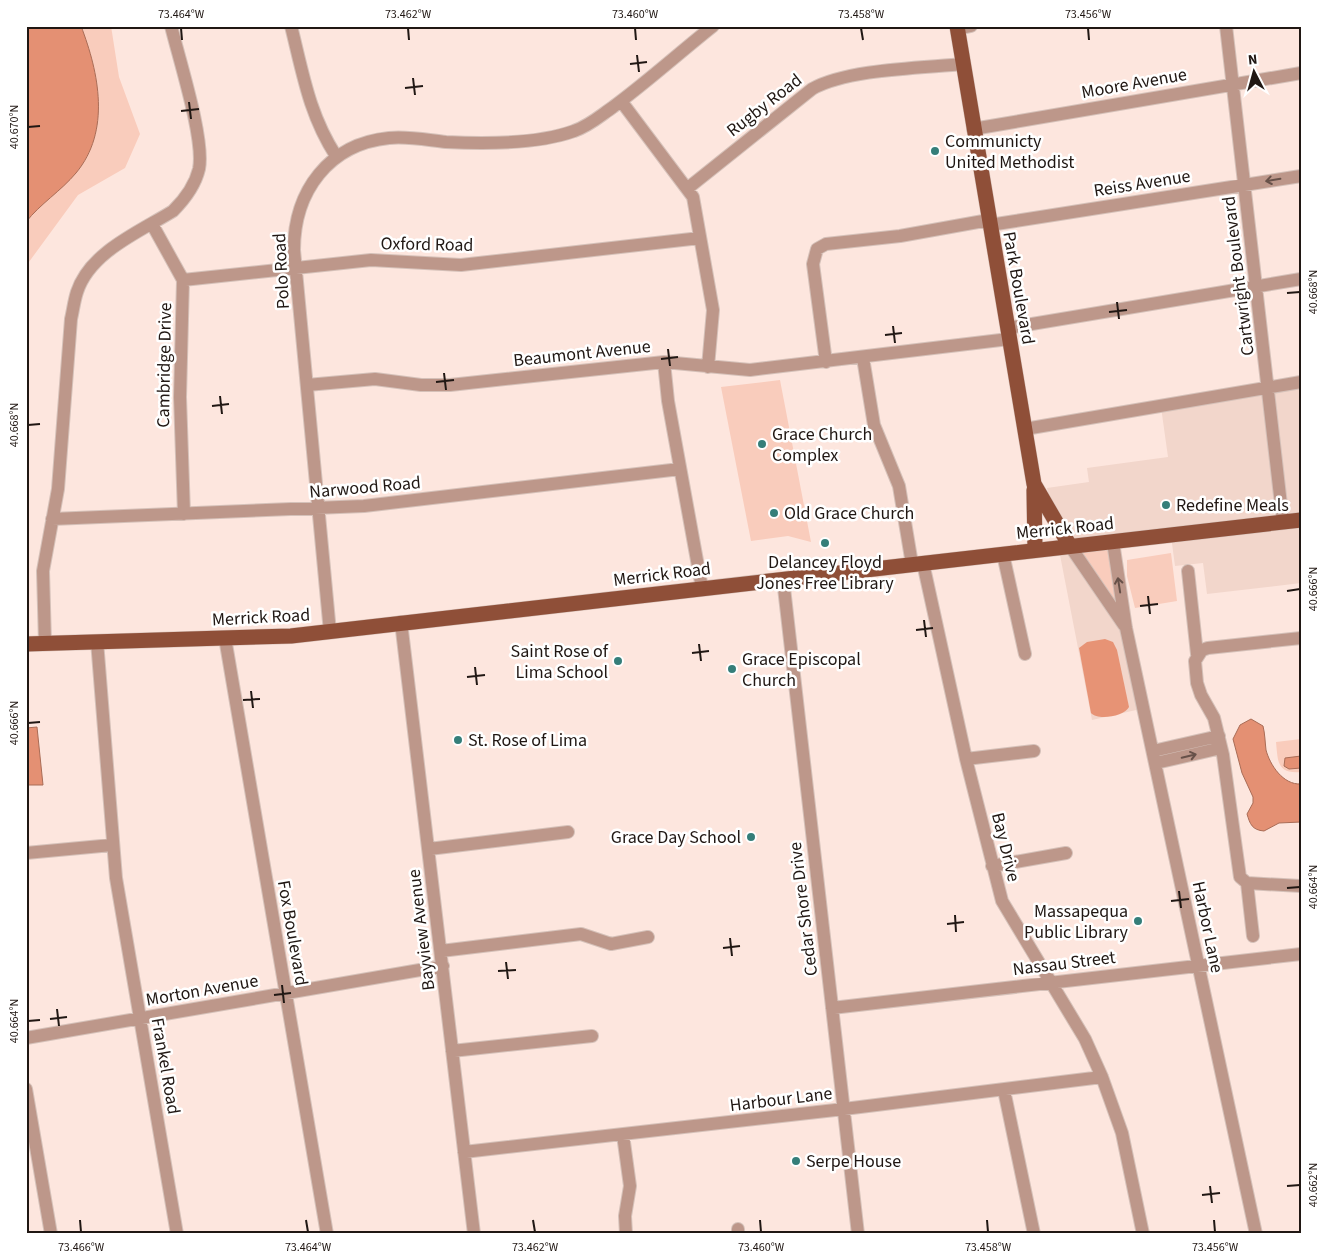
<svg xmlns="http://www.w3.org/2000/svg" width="1327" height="1260" font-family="'Source Sans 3',sans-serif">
<rect width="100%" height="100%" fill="#fde6de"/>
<path fill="#f2d6cb" d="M 1301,378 L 1301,583 L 1207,594 L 1203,563 L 1175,566 L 1171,536 L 1114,543 L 1145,708 L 1092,720 L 1047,488 L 1089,482 L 1087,468 L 1168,457 L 1160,400 Z"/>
<path fill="#f9ccbc" d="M 26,26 L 111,26 L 119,77 L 140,134 L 125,168 L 78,195 L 26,266 Z
M 780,380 L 811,542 L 788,536 L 751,541 L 721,387 Z
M 1111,543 L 1125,624 L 1072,547 Z
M 1171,553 L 1177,601 L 1135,608 L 1127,576 L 1127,560 Z
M 1301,739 L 1301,772 C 1277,774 1278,762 1276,742 Z"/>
<path fill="#e79375" d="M 1105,639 L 1113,642 L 1117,650 L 1129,707 C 1125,716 1098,721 1091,713 L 1079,648 L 1087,642 Z"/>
<path fill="#e49073" stroke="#a96c56" d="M 26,26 L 81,26 C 99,73 111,131 76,173 C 61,191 40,204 26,222 Z
M 1251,719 L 1263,726 C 1265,734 1265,742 1266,750 C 1270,765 1283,785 1301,784 L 1301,822 L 1279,823 L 1264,831 C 1252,830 1250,824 1247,814 L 1253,803 L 1253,797 L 1242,773 L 1233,739 L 1240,725 Z
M 37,727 L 43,785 L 26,785 L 26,728 Z
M 1301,756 L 1301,768 L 1289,769 L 1284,766 L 1285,758 Z"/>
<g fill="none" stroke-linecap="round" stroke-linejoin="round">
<g stroke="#d5c1b9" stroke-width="14">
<path id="minor" d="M 291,26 C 303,74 309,114 336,156
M 1226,26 L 1283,522
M 957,29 L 971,26
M 621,101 L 693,197 L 713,310 L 708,367
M 973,129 L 1301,73
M 688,188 L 812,89 C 847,69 921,68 963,64
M 152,224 L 183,280 L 180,397 L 184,514
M 990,225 L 1301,176
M 183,280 L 371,260 L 461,265 L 700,238
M 1008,328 L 1301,279
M 863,358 L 874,425 L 899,486 L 912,564
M 664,362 L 668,401 L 702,588
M 826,362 L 813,264 L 817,249 L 826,244 L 900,236 L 989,220
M 307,385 L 375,379 L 421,385 L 450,385 L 664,362 L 750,370 L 1009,339
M 1025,429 L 1301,382
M 52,519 L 364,506 L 680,469
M 1113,542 L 1126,628 L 1256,1234
M 1070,546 L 1124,625
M 1003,554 L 1025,654
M 923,563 L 966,759 L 1002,901 L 1085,1039 L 1102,1077 L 1122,1133 L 1143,1234
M 1188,571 L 1197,654
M 783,579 L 858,1234
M 401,622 L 474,1234
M 330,632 L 294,250 C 294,191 329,144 389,138 C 408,136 427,140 446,142 C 485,144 538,144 574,131 C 589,126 600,116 613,107 C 647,82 679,53 713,26
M 225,638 L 327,1234
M 1301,638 L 1208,648 L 1202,650 L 1195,661 L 1197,683 L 1201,695 L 1214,718 L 1223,755 L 1240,877 L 1247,883 L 1301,886
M 97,641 L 116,878 L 177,1234
M 45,643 L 43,571 L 58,489 L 71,319 C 73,311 74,301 77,292 C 90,252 139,232 173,211 C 185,199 195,186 199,169 C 205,140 179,59 171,26
M 1153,751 L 1219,736
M 966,759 L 1034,751
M 1156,763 L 1221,748
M 429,849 L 568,832
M 26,853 L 112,845
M 992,866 L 1066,853
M 1247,883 L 1253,936
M 441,951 L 581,934 L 611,944 L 648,937
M 832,1008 L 1301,954
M 26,1038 L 443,966
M 452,1051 L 592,1036
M 26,1089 L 51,1234
M 1004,1090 L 1034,1234
M 623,1135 L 630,1186 L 625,1216 L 626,1234
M 464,1152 L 844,1109 L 1102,1077
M 738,1229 L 738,1234"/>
</g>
<g stroke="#d5c1b9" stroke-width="16">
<path id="major" d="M 957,26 L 1034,484 L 1070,546
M 1034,490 L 1035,550
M 26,644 L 291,636 L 1301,520"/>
</g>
<use href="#minor" stroke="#bd978a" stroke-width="12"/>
<use href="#major" stroke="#8f4f38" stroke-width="15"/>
</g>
<defs><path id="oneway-shaft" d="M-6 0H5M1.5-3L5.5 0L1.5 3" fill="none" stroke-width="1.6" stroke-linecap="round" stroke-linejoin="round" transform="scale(1.25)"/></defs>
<g stroke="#675149">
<use href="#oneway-shaft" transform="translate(1273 180) rotate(171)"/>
<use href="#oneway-shaft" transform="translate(1119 585) rotate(-99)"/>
<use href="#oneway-shaft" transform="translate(1189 756) rotate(-13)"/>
</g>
<path fill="none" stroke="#201713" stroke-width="2" d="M 181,28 L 182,40M 408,28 L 409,40M 635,28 L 636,40M 861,28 L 863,40M 1088,28 L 1089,40M 637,55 L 639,72M 630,64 L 647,62M 413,78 L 415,95M 405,88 L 423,86M 189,102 L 191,119M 181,111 L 199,109M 28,127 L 40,126M 1287,293 L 1300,292M 1117,302 L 1119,319M 1109,312 L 1127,310M 893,326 L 895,343M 885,335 L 902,333M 668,349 L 670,366M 661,359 L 678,357M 444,373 L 446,390M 436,382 L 454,380M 220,396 L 222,414M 212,406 L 229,404M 28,425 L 40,424M 1287,591 L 1300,589M 1148,596 L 1150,614M 1140,606 L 1158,604M 924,620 L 926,637M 916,630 L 933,628M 699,644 L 701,661M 692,653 L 709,651M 475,667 L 477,685M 467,677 L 485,675M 251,691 L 253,708M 243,700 L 260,699M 28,723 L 40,722M 1287,888 L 1300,887M 1179,891 L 1181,908M 1171,901 L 1189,899M 955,915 L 956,932M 947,924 L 964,922M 730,938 L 732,956M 723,948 L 740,946M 506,962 L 508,979M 498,971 L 516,970M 282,985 L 284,1003M 274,995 L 291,993M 57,1009 L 59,1026M 50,1019 L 67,1017M 28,1021 L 40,1020M 1210,1186 L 1212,1203M 1287,1186 L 1300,1185M 1202,1195 L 1220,1193M 80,1220 L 81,1232M 306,1220 L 308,1232M 533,1220 L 535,1232M 760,1220 L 761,1232M 987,1220 L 988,1232M 1214,1220 L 1215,1232"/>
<g fill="#357e79" stroke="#fff" stroke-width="2">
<circle cx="935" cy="151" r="5"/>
<circle cx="762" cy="444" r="5"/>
<circle cx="1166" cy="505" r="5"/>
<circle cx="774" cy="513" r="5"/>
<circle cx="825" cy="543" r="5"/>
<circle cx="618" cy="661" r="5"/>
<circle cx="732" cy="669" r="5"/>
<circle cx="458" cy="740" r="5"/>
<circle cx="751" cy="837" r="5"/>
<circle cx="1138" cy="921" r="5"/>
<circle cx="796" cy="1161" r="5"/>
</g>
<g text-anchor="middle" stroke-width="5" stroke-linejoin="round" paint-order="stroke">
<g font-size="18" fill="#201713" stroke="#fff">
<text transform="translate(1134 83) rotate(-10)" y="6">Moore Avenue</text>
<text transform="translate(764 105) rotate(-38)" y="6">Rugby Road</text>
<text transform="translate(1142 183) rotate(-9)" y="6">Reiss Avenue</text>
<text transform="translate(427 244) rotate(1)" y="6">Oxford Road</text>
<text transform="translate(281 271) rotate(-93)" y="6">Polo Road</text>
<text transform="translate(1238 276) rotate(-97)" y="6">Cartwright Boulevard</text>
<text transform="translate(1019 288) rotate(80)" y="6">Park Boulevard</text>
<text transform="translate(582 353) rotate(-6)" y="6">Beaumont Avenue</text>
<text transform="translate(164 365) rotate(-89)" y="6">Cambridge Drive</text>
<text transform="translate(365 487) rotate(-5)" y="6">Narwood Road</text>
<text transform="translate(1065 528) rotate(-6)" y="6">Merrick Road</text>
<text transform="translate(662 574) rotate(-7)" y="6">Merrick Road</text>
<text transform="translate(261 617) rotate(-3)" y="6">Merrick Road</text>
<text transform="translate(1006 847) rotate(76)" y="6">Bay Drive</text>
<text transform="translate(803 909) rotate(-97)" y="6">Cedar Shore Drive</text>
<text transform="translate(1208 927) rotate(78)" y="6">Harbor Lane</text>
<text transform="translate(421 930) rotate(-97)" y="6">Bayview Avenue</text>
<text transform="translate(293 933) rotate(80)" y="6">Fox Boulevard</text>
<text transform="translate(1064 963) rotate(-7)" y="6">Nassau Street</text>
<text transform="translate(202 990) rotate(-10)" y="6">Morton Avenue</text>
<text transform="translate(166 1066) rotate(80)" y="6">Frankel Road</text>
<text transform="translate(781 1099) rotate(-7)" y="6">Harbour Lane</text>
</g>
<g font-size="18" fill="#201713" stroke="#fff" text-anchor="start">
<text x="945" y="147">Communicty<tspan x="945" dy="21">United Methodist</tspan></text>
<text x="772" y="440">Grace Church<tspan x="772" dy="21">Complex</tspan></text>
<text x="1176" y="511">Redefine Meals</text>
<text x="784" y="519">Old Grace Church</text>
<text x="825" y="568" text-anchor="middle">Delancey Floyd<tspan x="825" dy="21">Jones Free Library</tspan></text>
<text x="608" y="657" text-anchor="end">Saint Rose of<tspan x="608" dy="21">Lima School</tspan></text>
<text x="742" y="665">Grace Episcopal<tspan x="742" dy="21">Church</tspan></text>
<text x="468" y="746">St. Rose of Lima</text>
<text x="741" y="843" text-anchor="end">Grace Day School</text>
<text x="1128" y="917" text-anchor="end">Massapequa<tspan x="1128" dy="21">Public Library</tspan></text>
<text x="806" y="1167">Serpe House</text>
</g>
</g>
<rect width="1327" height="1260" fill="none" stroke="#ffffff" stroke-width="55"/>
<g transform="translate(1254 72) rotate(354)" stroke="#ffffff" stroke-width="4" paint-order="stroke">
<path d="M0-4L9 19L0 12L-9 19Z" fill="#201713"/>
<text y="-8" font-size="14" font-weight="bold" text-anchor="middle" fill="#201713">N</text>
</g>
<rect x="28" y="28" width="1272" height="1204" fill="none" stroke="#201713" stroke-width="2"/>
<g font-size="12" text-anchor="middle" fill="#201713">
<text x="181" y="18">73.464°W</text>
<text x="408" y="18">73.462°W</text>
<text x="635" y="18">73.460°W</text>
<text x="861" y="18">73.458°W</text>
<text x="1088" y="18">73.456°W</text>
<text transform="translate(14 127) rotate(-90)" y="4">40.670°N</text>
<text transform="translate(1313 292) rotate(-90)" y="4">40.668°N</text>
<text transform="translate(14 425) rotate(-90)" y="4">40.668°N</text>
<text transform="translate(1313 589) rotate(-90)" y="4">40.666°N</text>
<text transform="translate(14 723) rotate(-90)" y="4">40.666°N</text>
<text transform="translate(1313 887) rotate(-90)" y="4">40.664°N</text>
<text transform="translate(14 1021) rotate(-90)" y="4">40.664°N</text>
<text transform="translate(1313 1185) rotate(-90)" y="4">40.662°N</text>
<text x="81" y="1251">73.466°W</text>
<text x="308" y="1251">73.464°W</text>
<text x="535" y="1251">73.462°W</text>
<text x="761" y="1251">73.460°W</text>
<text x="988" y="1251">73.458°W</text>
<text x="1215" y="1251">73.456°W</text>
</g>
</svg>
